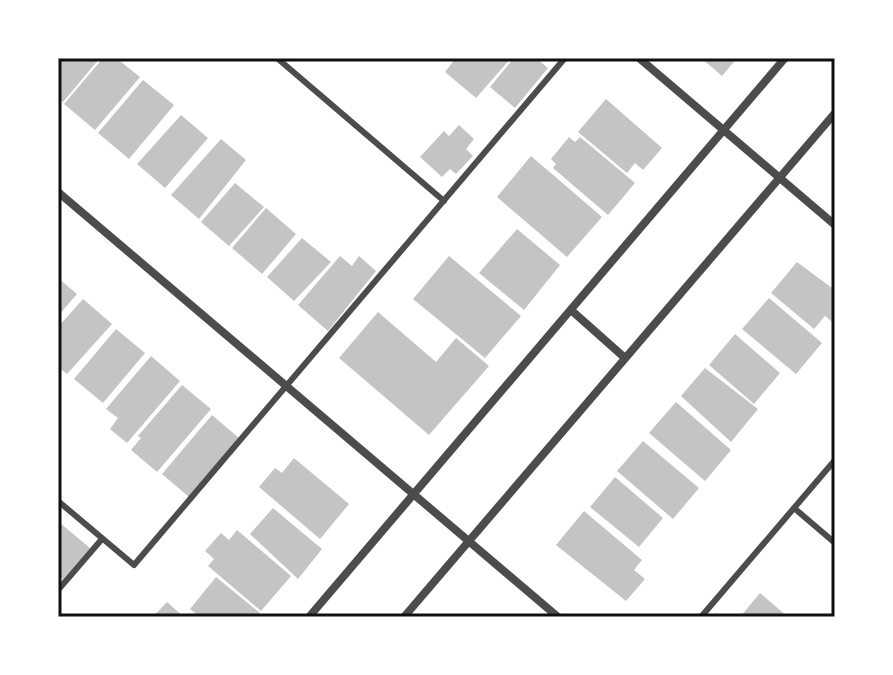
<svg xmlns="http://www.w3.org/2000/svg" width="893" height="675" font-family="'Playfair Display',serif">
<rect width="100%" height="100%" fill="#fff"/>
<path fill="#c4c4c4" d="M 58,58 L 100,58 L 63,102 L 58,98 Z
M 103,58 L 116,58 L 140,77 L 95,130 L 64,104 Z
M 456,58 L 511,58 L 476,98 L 445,72 Z
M 514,58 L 536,58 L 548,68 L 515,108 L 490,87 Z
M 701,58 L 737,58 L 722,76 Z
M 143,80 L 174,105 L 129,159 L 98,133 Z
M 606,99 L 662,148 L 643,170 L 635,163 L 627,173 L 578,132 Z
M 181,115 L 208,138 L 165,188 L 137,164 Z
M 459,125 L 474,139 L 466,149 L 473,156 L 456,174 L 450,169 L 442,177 L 420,157 L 444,131 L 449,136 Z
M 569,137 L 575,142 L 580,137 L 635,183 L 608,215 L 553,168 L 556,164 L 551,159 Z
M 221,139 L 246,160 L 199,219 L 171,195 Z
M 531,156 L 602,217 L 567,257 L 497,197 Z
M 235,183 L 264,207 L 229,246 L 201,222 Z
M 266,208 L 296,234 L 262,274 L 232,248 Z
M 517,229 L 560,265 L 524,310 L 479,273 Z
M 302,238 L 331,262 L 294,301 L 267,277 Z
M 340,256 L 352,266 L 359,256 L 376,271 L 328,331 L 298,305 Z
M 449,256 L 521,316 L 485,358 L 413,299 Z
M 797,262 L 832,288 L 835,324 L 825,316 L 814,329 L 771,293 Z
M 58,278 L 77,294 L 58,316 Z
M 769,298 L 822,343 L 796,374 L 742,329 Z
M 83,299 L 112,324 L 67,374 L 58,367 L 58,327 Z
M 378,312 L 436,362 L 456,338 L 489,366 L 429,435 L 339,358 Z
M 116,329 L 145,353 L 103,403 L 74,379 Z
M 735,334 L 780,373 L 754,404 L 709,365 Z
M 151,356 L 180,381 L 127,443 L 110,429 L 118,418 L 106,409 Z
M 705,368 L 758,409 L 731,442 L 681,396 Z
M 182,385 L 211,409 L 157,472 L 131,450 L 141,438 L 138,436 Z
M 676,402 L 731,450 L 705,481 L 649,433 Z
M 212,415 L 239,438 L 189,497 L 162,474 Z
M 643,441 L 699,488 L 673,519 L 617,471 Z
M 294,458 L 349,504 L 320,539 L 259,487 L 275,468 L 282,473 Z
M 615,477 L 663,518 L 639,547 L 590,507 Z
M 273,508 L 322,549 L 298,579 L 250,534 Z
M 584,511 L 642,560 L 634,570 L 645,579 L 626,601 L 556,545 Z
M 60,523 L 90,548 L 63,579 L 58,575 Z
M 237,530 L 291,576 L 261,611 L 208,566 L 214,559 L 205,551 L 221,533 L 229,540 Z
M 216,577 L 260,613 L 256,617 L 200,617 L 190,609 Z
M 760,593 L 788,617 L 740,617 Z
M 167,602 L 184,617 L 153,617 Z"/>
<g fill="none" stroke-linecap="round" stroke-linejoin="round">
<path stroke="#4c4c4c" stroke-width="6" d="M 277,58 L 444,201
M 58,501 L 134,565 L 565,58
M 794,508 L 835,543
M 58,590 L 102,539
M 701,617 L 835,460"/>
<path stroke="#4c4c4c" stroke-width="8" d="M 639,58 L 835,225
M 58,192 L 558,617
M 571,310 L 625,358
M 309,617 L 785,58
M 404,617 L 835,113"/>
</g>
<rect width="893" height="675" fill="none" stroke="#ffffff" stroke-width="120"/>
<rect x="60" y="60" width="773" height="555" fill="none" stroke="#111" stroke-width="3"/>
</svg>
